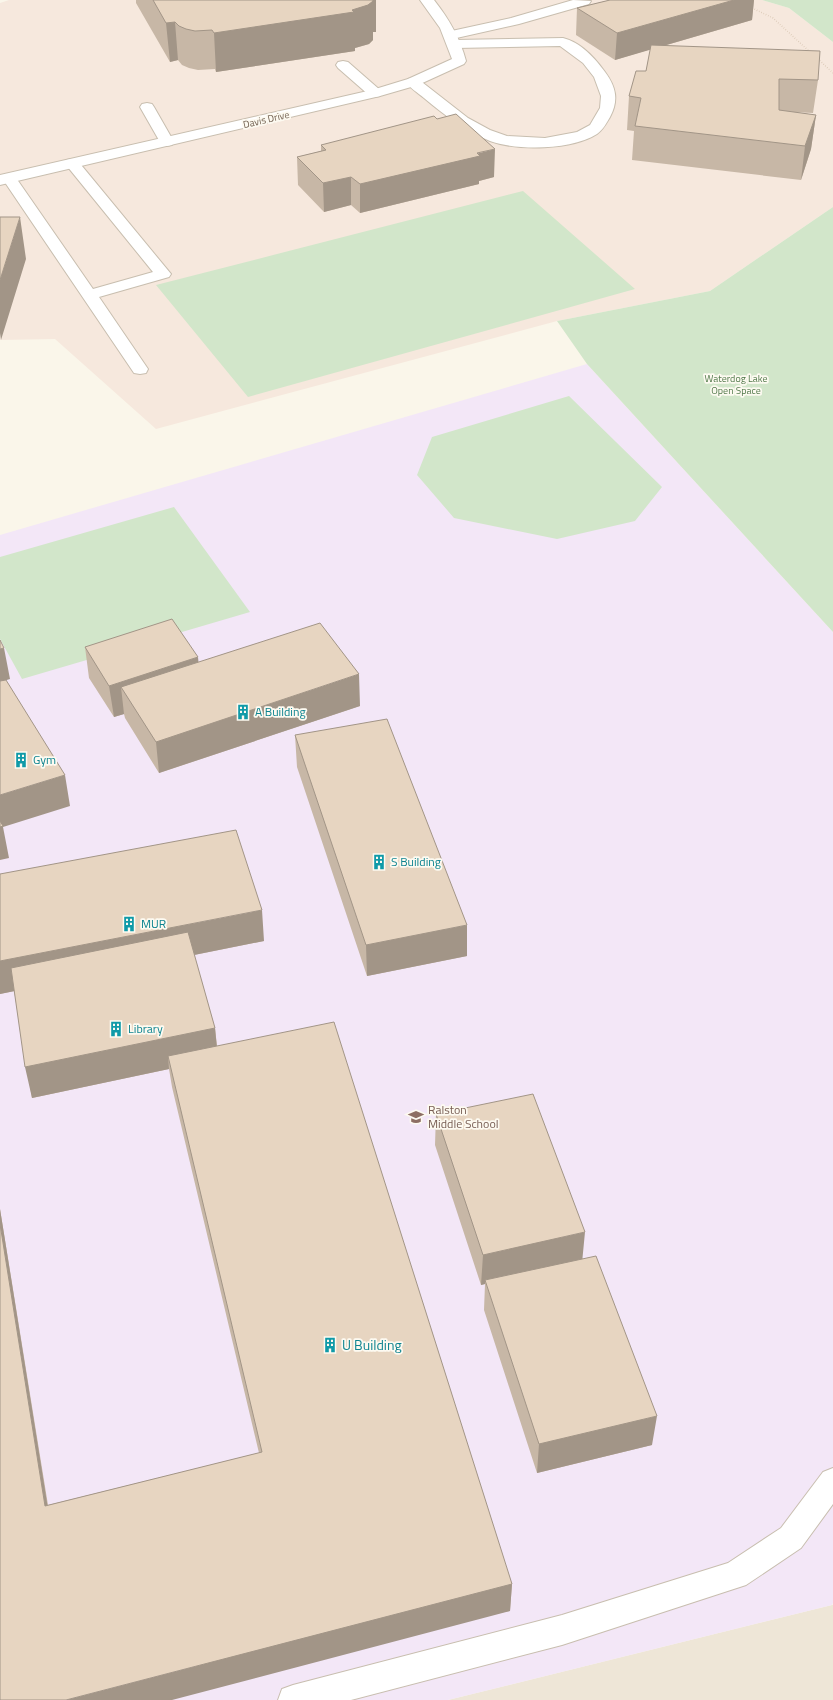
<svg xmlns="http://www.w3.org/2000/svg" width="833" height="1700" font-family="'Titillium Web',sans-serif">
<rect width="100%" height="100%" fill="#faf6ea"/>
<path fill="#eee6d7" d="M 832,1605 L 833,1605 L 833,1700 L 448,1700 Z"/>
<path fill="#f6e8dd" d="M 9,0 L 762,0 L 789,8 L 833,42 L 833,207 L 710,291 L 557,321 L 156,429 L 55,339 L 0,340 L 0,3 Z"/>
<path fill="#f3e7f7" d="M 587,364 L 833,632 L 833,1603 L 832,1605 L 448,1700 L 0,1700 L 0,535 Z"/>
<path fill="#d2e6ca" d="M 762,0 L 833,0 L 833,42 L 789,8 Z
M 523,191 L 635,289 L 248,397 L 156,285 Z
M 833,207 L 833,632 L 587,364 L 557,321 L 710,291 Z
M 569,396 L 662,487 L 635,521 L 557,539 L 454,518 L 417,475 L 432,437 Z
M 174,507 L 250,612 L 22,679 L 0,639 L 0,557 Z"/>
<g fill="none" stroke-linecap="round" stroke-linejoin="round">
<g stroke="#c8beaf" stroke-width="2">
<path id="service" d="M 573,0 L 591,1 L 589,4 L 519,24 L 452,39 L 447,38 L 445,35 L 447,32 L 511,18 Z
M 563,38 C 580,42 595,58 605,72 C 616,87 619,100 610,117 C 607,122 603,130 597,134 C 572,150 518,151 490,141 C 466,131 444,115 424,98 C 418,93 410,88 406,82 L 408,79 L 413,78 L 418,79 L 468,118 L 490,130 L 507,136 L 545,138 L 577,132 L 590,125 L 600,108 L 601,96 L 594,77 L 583,63 L 560,46 L 455,48 L 450,47 L 448,44 L 450,41 L 455,40 Z
M 343,61 L 348,62 L 380,90 L 382,93 L 380,96 L 375,97 L 370,96 L 338,68 L 336,65 L 338,62 Z
M 147,103 L 152,104 L 154,107 L 174,142 L 172,145 L 167,146 L 162,145 L 160,142 L 140,107 L 142,104 Z
M 72,159 L 77,160 L 171,274 L 169,277 L 99,297 L 148,369 L 146,373 L 140,374 L 134,373 L 2,178 L 4,175 L 9,174 L 14,175 L 93,289 L 153,272 L 67,166 L 65,163 L 67,160 Z
M 833,1468 L 833,1504 L 801,1548 L 746,1585 L 562,1645 L 351,1700 L 278,1700 L 282,1689 L 293,1685 L 562,1615 L 728,1563 L 781,1528 L 823,1472 Z"/>
</g>
<g stroke="#c8beaf" stroke-width="2">
<path id="minor" d="M 420,0 L 434,0 C 449,19 460,38 466,61 L 464,64 L 418,85 L 380,96 L 0,185 L 0,175 L 372,90 L 408,79 L 452,59 L 440,28 Z"/>
</g>
<path stroke="#d1bea8" stroke-width="1.5" stroke-dasharray="0.5 2" stroke-linecap="butt" d="M 750,7 L 773,18 L 811,53
M 818,59 L 833,73"/>
<use href="#service" fill="#fff" fill-rule="evenodd"/>
<use href="#minor" fill="#fff" fill-rule="evenodd"/>
</g>
<path fill="#c7b7a6" d="M 136,0 L 376,0 L 376,32 L 373,32 L 373,40 L 369,44 L 355,48 L 355,51 L 216,72 L 215,69 L 198,70 L 189,68 L 182,65 L 178,60 L 170,62 L 136,3 Z
M 610,0 L 754,0 L 752,20 L 663,46 L 818,80 L 813,113 L 794,112 L 816,115 L 811,149 L 801,180 L 632,160 L 634,131 L 627,130 L 629,96 L 646,71 L 651,49 L 615,60 L 576,35 L 577,8 Z
M 321,145 L 494,177 L 479,181 L 479,184 L 360,213 L 351,205 L 324,212 L 298,185 L 297,157 L 321,151 Z
M 85,647 L 199,662 L 360,706 L 159,773 L 125,718 L 124,714 L 114,717 L 89,678 Z
M 295,735 L 467,956 L 367,976 L 297,767 Z
M 0,874 L 264,941 L 194,955 L 215,1028 L 217,1046 L 512,1584 L 510,1611 L 0,1700 L 0,1209 L 48,1505 L 259,1453 L 172,1087 L 169,1069 L 32,1098 L 14,991 L 0,994 Z
M 436,1114 L 583,1259 L 652,1445 L 537,1473 L 484,1310 L 485,1284 L 481,1285 L 435,1145 Z"/>
<path fill="#a29587" d="M 370,0 L 376,0 L 376,32 L 373,32 L 373,40 L 369,44 L 355,48 L 355,51 L 216,72 L 214,33 L 352,10 Z
M 734,0 L 754,0 L 752,20 L 615,60 L 617,33 Z
M 175,22 L 178,60 L 170,62 L 166,23 Z
M 816,115 L 811,149 L 801,180 L 805,146 Z
M 495,149 L 494,177 L 479,181 L 479,184 L 360,213 L 360,184 Z
M 351,177 L 351,205 L 324,212 L 323,183 Z
M 20,217 L 26,259 L 1,340 L 0,333 L 0,280 Z
M 4,648 L 10,679 L 0,682 L 0,649 Z
M 198,657 L 201,689 L 121,687 L 124,714 L 114,717 L 109,686 Z
M 359,674 L 360,706 L 159,773 L 156,742 Z
M 65,775 L 70,806 L 3,827 L 9,858 L 0,860 L 0,795 Z
M 262,910 L 264,941 L 0,994 L 0,961 Z
M 467,925 L 467,956 L 367,976 L 366,945 Z
M 215,1028 L 218,1059 L 168,1056 L 169,1069 L 32,1098 L 25,1067 Z
M 0,1209 L 52,1534 L 45,1506 L 0,1224 Z
M 585,1232 L 582,1263 L 485,1280 L 485,1284 L 481,1285 L 483,1255 Z
M 657,1416 L 652,1445 L 537,1473 L 539,1444 Z
M 512,1584 L 510,1611 L 172,1700 L 66,1700 Z"/>
<path fill="#e7d5c1" stroke="#a29587" d="M 153,0 L 373,0 L 373,1 L 368,5 L 352,10 L 354,12 L 214,33 L 212,30 L 195,31 L 186,29 L 179,26 L 175,22 L 166,23 Z
M 610,0 L 734,0 L 617,33 L 577,8 Z
M 651,45 L 820,51 L 818,80 L 779,79 L 779,110 L 816,115 L 805,146 L 635,126 L 641,98 L 629,96 L 636,71 L 646,71 Z
M 456,114 L 495,149 L 477,153 L 480,156 L 360,184 L 351,177 L 323,183 L 297,157 L 326,150 L 321,145 L 434,116 L 437,119 Z
M 0,217 L 20,217 L 0,280 Z
M 172,619 L 198,657 L 109,686 L 85,647 Z
M 320,623 L 359,674 L 156,742 L 121,687 Z
M 0,640 L 4,648 L 0,649 Z
M 6,680 L 65,775 L 0,795 L 0,681 Z
M 387,719 L 467,925 L 366,945 L 295,735 Z
M 0,821 L 3,826 L 0,827 Z
M 236,830 L 262,910 L 0,961 L 0,874 Z
M 188,932 L 215,1028 L 25,1067 L 11,968 Z
M 334,1022 L 512,1584 L 66,1700 L 0,1700 L 0,1224 L 45,1506 L 262,1452 L 168,1056 Z
M 533,1094 L 585,1232 L 483,1255 L 436,1114 Z
M 596,1256 L 657,1416 L 539,1444 L 485,1280 Z"/>
<defs>
<g id="building-bare" transform="scale(1.2)"><path d="M-4-6H4V6H1V3H-1V6H-4ZM-2.5-4.3h1.7v1.8h-1.7ZM.8-4.3h1.7v1.8H.8ZM-2.5-1h1.7V.8h-1.7ZM.8-1h1.7V.8H.8Z" fill="#0f9aa8" stroke="#fdfaf1" stroke-width="2.5" paint-order="stroke"/></g>
<g id="school-bare" transform="scale(1.2)"><path d="M0-5L7-2L0 1L-7-2ZM-4 1L0 2.5L4 1V4Q0 6-4 4Z" fill="#8d6e63" stroke="#fdfaf1" stroke-width="2.5" paint-order="stroke"/></g>
</defs>
<g fill-rule="evenodd">
<use href="#building-bare" x="243" y="712"/>
<use href="#building-bare" x="21" y="760"/>
<use href="#building-bare" x="379" y="862"/>
<use href="#building-bare" x="129" y="924"/>
<use href="#building-bare" x="116" y="1029"/>
<use href="#school-bare" x="416" y="1117"/>
<use href="#building-bare" x="330" y="1345"/>
</g>
<g text-anchor="middle" stroke-width="3.5" stroke-linejoin="round" paint-order="stroke">
<g font-size="10" fill="#726151" stroke="#fdfaf1">
<text transform="translate(266 119) rotate(-13)" y="4">Davis Drive</text>
</g>
<g font-size="10" fill="#547b4d" stroke="#fdfaf1">
<text x="736" y="382">Waterdog Lake<tspan x="736" dy="12">Open Space</tspan></text>
</g>
<g font-size="12" fill="#0d838f" stroke="#fdfaf1" text-anchor="start">
<text x="255" y="716">A Building</text>
<text x="33" y="764">Gym</text>
<text x="391" y="866">S Building</text>
<text x="141" y="928">MUR</text>
<text x="128" y="1033">Library</text>
</g>
<g font-size="12" fill="#785e54" stroke="#fdfaf1" text-anchor="start">
<text x="428" y="1114">Ralston<tspan x="428" dy="14">Middle School</tspan></text>
</g>
<g font-size="14" fill="#0d838f" stroke="#fdfaf1" text-anchor="start">
<text x="342" y="1350">U Building</text>
</g>
</g>
</svg>
